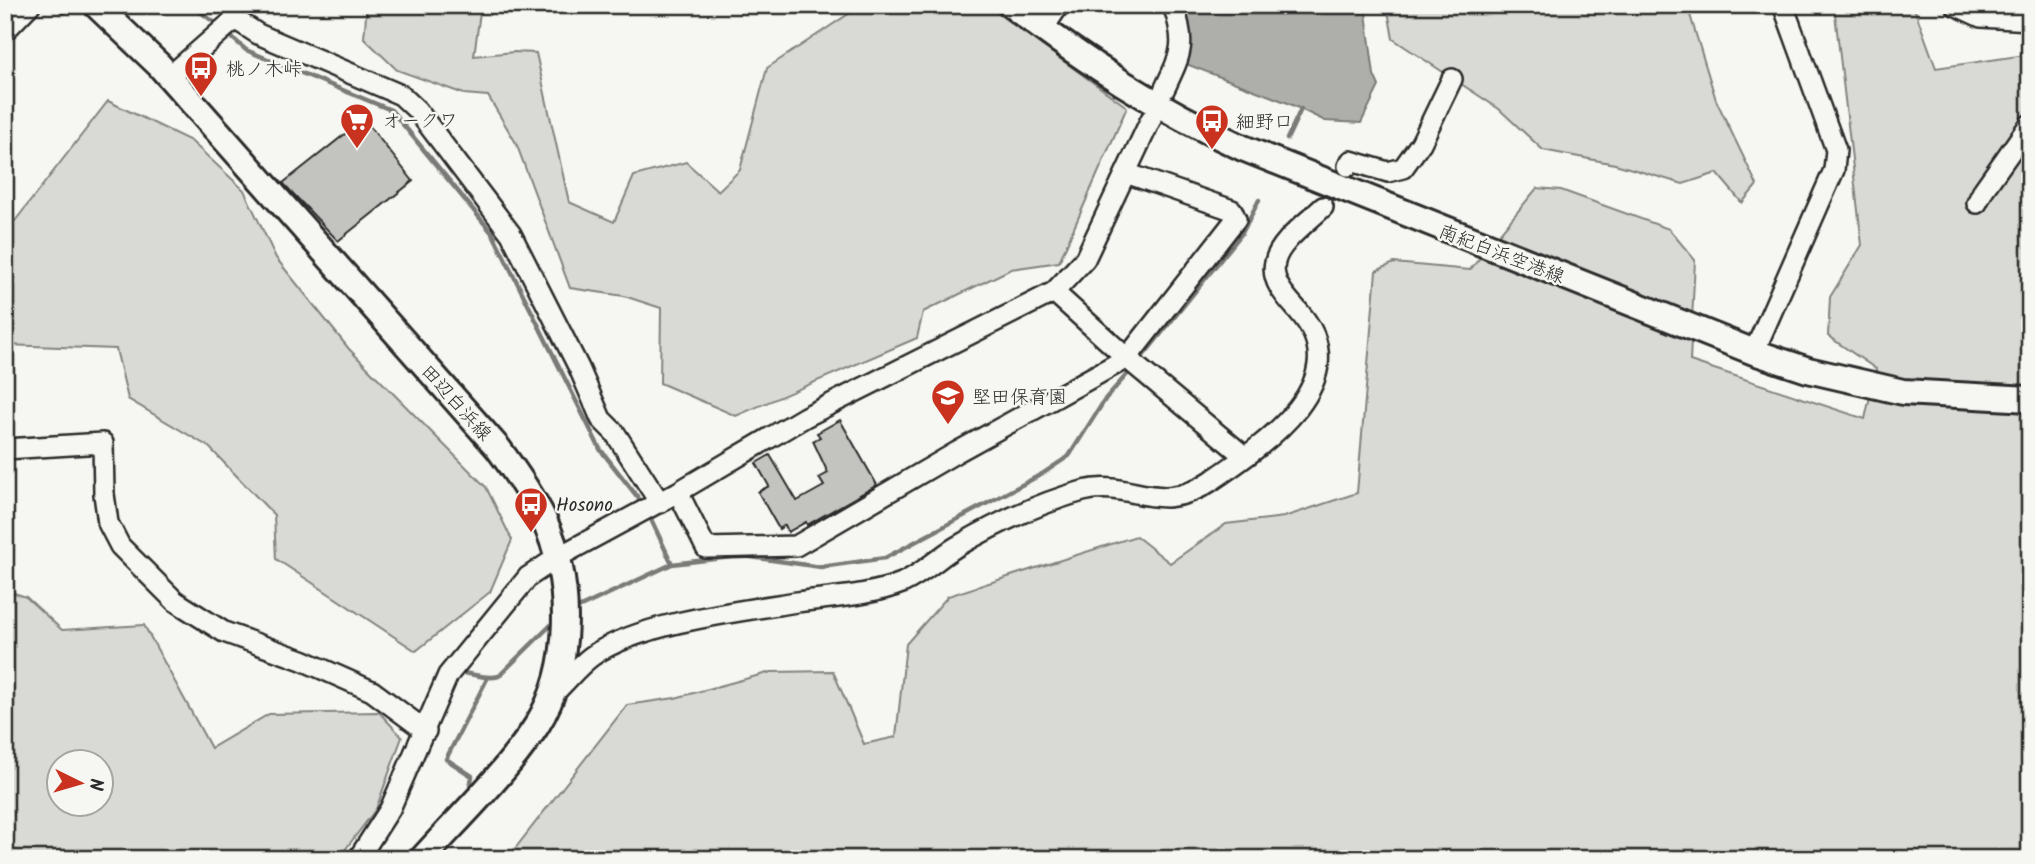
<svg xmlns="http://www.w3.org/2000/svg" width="2035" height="864" font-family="Kalam,'Klee One',sans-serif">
<rect width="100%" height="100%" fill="#f6f6f2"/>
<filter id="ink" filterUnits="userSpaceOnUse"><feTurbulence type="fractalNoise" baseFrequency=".0143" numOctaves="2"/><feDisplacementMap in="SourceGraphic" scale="14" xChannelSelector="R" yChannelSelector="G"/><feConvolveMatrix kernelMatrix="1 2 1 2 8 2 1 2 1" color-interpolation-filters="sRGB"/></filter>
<g filter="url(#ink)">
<path fill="#d9d9d5" stroke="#828280" stroke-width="2" fill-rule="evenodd" d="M 367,5 L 481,5 L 474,56 L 514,52 L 536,53 L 569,202 L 614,222 L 634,176 L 686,162 L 718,191 L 740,170 L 767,68 L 862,5 L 986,5 L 1127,107 L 1059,262 L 1011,269 L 923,312 L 917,338 L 736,416 L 660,383 L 661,308 L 624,296 L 570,288 L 516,143 L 488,96 L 464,94 L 397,70 L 364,38 Z
M 1387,5 L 1687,5 L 1716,100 L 1757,185 L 1742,203 L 1717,173 L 1683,184 L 1615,164 L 1543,150 L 1499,109 L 1393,39 Z
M 1834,5 L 1913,5 L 1936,68 L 2025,55 L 2030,61 L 2030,859 L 507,859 L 627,705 L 675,698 L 771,672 L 833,671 L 864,744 L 896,737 L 906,644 L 948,596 L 1136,536 L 1170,563 L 1226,524 L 1284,517 L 1357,493 L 1376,271 L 1394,263 L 1470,270 L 1537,188 L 1561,190 L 1669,229 L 1695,260 L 1690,361 L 1865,419 L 1876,369 L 1828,336 L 1830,297 L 1862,245 Z
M 108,101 L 191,141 L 244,190 L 276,258 L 349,349 L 486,487 L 512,540 L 490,592 L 416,651 L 276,559 L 274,515 L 209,447 L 128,399 L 116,349 L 5,345 L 5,219 L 15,221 Z
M 5,590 L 26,597 L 62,630 L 144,625 L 211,748 L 269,714 L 379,712 L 402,737 L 376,809 L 338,859 L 5,859 ZM 102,762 L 102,804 L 60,804 L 60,762 Z"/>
<path fill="#aeaeab" stroke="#7a7a78" stroke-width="2" d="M 1181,5 L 1365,5 L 1374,75 L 1379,86 L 1361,123 L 1325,121 L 1288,103 L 1186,64 L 1191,47 Z"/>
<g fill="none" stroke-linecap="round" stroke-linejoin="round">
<path stroke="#7a7a78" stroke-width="4.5" d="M 191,5 L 218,25
M 58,8 L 63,13 L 69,9
M 227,33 L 246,50 L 391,110 L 493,234 L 600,449 L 643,504
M 1287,139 L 1301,109
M 1139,361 L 1242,233 L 1259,200
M 649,515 L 672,564 L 731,557
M 743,556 L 821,567 L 885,558 L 1042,474 L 1069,456 L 1106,398 L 1131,370
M 574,610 L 672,564
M 459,673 C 474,673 485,680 499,676 L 557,619
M 470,788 L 472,776 L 446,759 L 487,679"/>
</g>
<path fill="#c3c3c0" stroke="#2b2b2b" stroke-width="2" d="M 364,119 L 413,181 L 338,241 L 283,183 Z
M 840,420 L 877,485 L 807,525 L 806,522 L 788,532 L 785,525 L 779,529 L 758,492 L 769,486 L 756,463 L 770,455 L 797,501 L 824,486 L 819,478 L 828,473 L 813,441 L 820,437 L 817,433 Z"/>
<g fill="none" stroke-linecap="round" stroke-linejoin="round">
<g stroke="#2b2b2b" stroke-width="24">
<path id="minor" d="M 1955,5 L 1981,17 L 2030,20
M 1043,29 L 1059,5
M 5,31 L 30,5
M 169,77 L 235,19 L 258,34 L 401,95 L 417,110 L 511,234 L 579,368 L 601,419 L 615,433 L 660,503
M 1164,90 C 1181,54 1187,45 1173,5
M 1348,166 L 1351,161 L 1388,172 L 1403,168 L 1421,143 L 1452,79
M 1977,203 L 1984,189 L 2030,124
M 1054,292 L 1129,360 L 1244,456
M 1754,352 L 1834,170 L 1836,150 L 1783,5
M 5,449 L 103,443 L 104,494 L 108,523 L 120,546 L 175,601 L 224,632 L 302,660 L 372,691 L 426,731
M 678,492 L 706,548 L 796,546 L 957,452 L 1127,358 L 1236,219 L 1232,210 L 1126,173
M 553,694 C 566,682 578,666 592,656 C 639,623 740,611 797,602 C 832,597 869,596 902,583 C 922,574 938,558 956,547 C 995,524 1039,503 1083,491 C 1131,479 1158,517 1211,481 C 1262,446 1359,382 1300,313 C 1288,299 1270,282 1275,262 C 1279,242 1309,221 1323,207
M 358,859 L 390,809 L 448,675 L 528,577 L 558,557 L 678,492 L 805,417 L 1054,292 L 1085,259 L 1151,119"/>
</g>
<g stroke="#2b2b2b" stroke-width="30">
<path id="major" d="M 96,5 L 159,65 L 498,448 C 515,471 531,494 544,520 C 573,581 573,667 537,725 C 508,771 458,819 422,859
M 1011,5 C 1087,63 1156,108 1243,148 L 1754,352 L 1808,370 L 1903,392 L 2030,399"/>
</g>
<use href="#minor" stroke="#f6f6f2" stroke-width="19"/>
<use href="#major" stroke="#f6f6f2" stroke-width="24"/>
</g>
</g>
<defs>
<g id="bus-pin" transform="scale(1.75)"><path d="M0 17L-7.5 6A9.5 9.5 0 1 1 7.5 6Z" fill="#c8321e" stroke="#f6f6f2"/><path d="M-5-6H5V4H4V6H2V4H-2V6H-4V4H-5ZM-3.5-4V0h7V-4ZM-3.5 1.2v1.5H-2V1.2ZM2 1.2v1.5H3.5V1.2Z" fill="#fff"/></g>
<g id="supermarket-pin" transform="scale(1.75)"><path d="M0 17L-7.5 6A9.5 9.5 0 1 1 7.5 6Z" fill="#c8321e" stroke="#f6f6f2"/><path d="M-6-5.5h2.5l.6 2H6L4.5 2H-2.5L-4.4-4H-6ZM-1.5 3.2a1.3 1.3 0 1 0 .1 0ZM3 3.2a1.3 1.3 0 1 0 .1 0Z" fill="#fff"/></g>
<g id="school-pin" transform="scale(1.75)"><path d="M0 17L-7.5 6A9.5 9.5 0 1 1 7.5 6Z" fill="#c8321e" stroke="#f6f6f2"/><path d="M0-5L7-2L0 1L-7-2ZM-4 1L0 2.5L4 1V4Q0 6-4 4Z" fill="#fff"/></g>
</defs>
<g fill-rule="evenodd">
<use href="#bus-pin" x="201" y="68"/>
<use href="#supermarket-pin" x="357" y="120"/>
<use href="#bus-pin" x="1212" y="121"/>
<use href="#school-pin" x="948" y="396"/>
<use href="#bus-pin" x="531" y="504"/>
</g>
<g text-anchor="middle" stroke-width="5" stroke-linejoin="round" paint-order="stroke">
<g font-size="19" fill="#2b2b2b" stroke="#f6f6f2" text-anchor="start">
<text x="226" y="75">桃ノ木峠</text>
<text x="382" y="127">オークワ</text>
<text x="1236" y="128">細野口</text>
<text x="972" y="403">堅田保育園</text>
<text x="556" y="511">Hosono</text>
</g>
<g font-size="19" fill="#2b2b2b" stroke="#f6f6f2">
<text transform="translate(1502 253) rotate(21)" y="7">南紀白浜空港線</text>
<text transform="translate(457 402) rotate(48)" y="7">田辺白浜線</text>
</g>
</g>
<rect width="2035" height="864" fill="none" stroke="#f6f6f2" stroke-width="28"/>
<rect x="14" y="14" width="2007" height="836" fill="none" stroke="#2b2b2b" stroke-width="2.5" filter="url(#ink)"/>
<g transform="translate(80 783) rotate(95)"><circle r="33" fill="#f6f6f2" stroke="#a5a5a2" stroke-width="2"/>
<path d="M0-5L12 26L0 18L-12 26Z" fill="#c8321e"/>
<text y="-10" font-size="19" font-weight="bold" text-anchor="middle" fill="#2b2b2b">N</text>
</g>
</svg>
